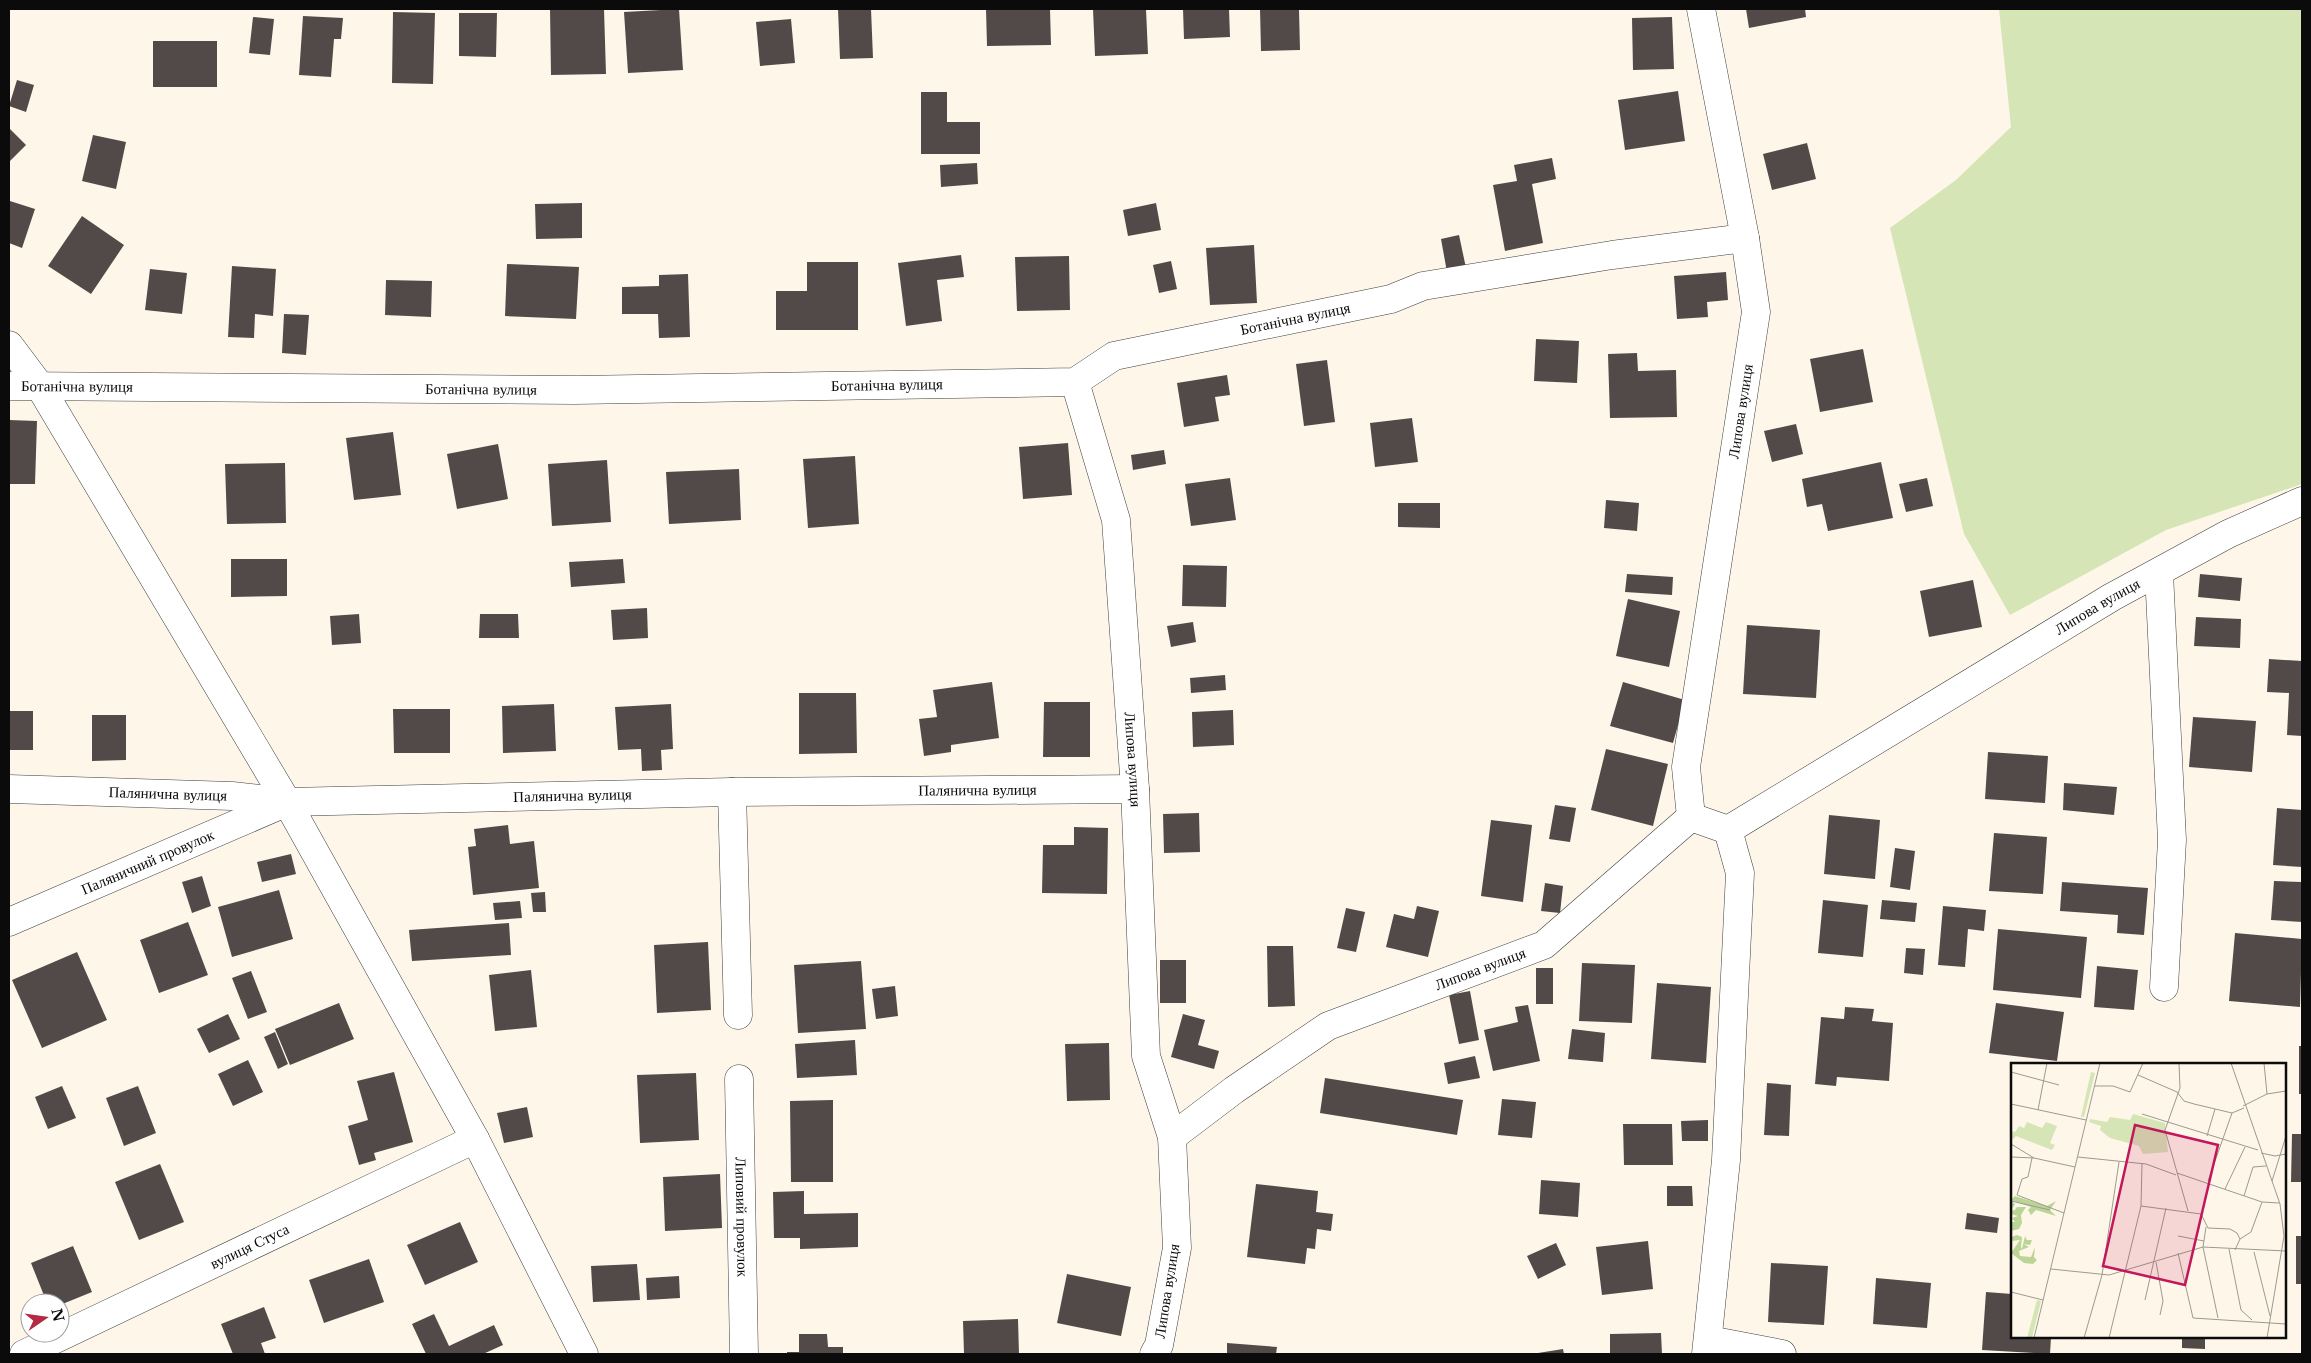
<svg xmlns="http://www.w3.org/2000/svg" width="2311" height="1363" font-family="'Libre Baskerville',serif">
<rect width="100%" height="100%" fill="#fef7e9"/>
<path fill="#d5e5b6" d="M 1999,9 L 2302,9 L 2302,484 L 2166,530 L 2010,615 L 1964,534 L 1890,228 L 1956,180 L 2011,127 Z"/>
<path fill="#524a48" d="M 550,9 L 604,9 L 606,74 L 551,75 Z
M 679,9 L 683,70 L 628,73 L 624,12 Z
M 838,9 L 871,9 L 873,58 L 840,59 Z
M 986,9 L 1050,9 L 1051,45 L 987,46 Z
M 1093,9 L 1146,9 L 1148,54 L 1095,56 Z
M 1183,9 L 1229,9 L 1230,37 L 1184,39 Z
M 1260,9 L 1299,9 L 1300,50 L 1261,51 Z
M 1746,9 L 1805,9 L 1806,17 L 1749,28 Z
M 393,12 L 435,13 L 433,84 L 392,83 Z
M 459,13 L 497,13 L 496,57 L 459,56 Z
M 303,16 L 343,18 L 341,39 L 334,39 L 331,77 L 299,75 Z
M 253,17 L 274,19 L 270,55 L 249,53 Z
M 1672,17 L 1674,69 L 1633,70 L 1632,18 Z
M 791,19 L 795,63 L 760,66 L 756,22 Z
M 153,41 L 217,41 L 217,87 L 153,87 Z
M 17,80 L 34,85 L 26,112 L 9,106 Z
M 1678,91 L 1685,141 L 1625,150 L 1618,100 Z
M 921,92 L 947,92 L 947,122 L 980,122 L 980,154 L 921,154 Z
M 9,128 L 26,145 L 9,162 Z
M 93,135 L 126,142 L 116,189 L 82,181 Z
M 1807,143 L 1816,179 L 1772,190 L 1763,154 Z
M 1552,158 L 1556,179 L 1532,184 L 1543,243 L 1505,251 L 1493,185 L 1517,181 L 1514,165 Z
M 977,163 L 978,184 L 941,187 L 940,165 Z
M 10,201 L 35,209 L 22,248 L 9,243 Z
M 582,203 L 582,238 L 536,239 L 535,204 Z
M 1156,203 L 1161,230 L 1128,236 L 1123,210 Z
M 82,216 L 124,245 L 91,294 L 48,266 Z
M 1459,235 L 1466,268 L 1447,272 L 1441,239 Z
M 1254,245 L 1257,303 L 1210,305 L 1206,248 Z
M 961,255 L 964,277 L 937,280 L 942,321 L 906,326 L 898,263 Z
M 1069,256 L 1070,310 L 1017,311 L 1015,257 Z
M 1171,261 L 1177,289 L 1159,293 L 1153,265 Z
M 807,262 L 858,262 L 858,330 L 776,330 L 776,291 L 807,291 Z
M 507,264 L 579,267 L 576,319 L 505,316 Z
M 232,266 L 276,269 L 273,316 L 255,314 L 254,338 L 228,337 Z
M 150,269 L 187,273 L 182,314 L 145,310 Z
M 1726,272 L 1728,300 L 1707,302 L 1708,317 L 1677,319 L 1674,276 Z
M 688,274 L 690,337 L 659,338 L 658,314 L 622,314 L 622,287 L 659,286 L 659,275 Z
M 386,280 L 432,281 L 431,317 L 385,315 Z
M 284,314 L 309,315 L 306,355 L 282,353 Z
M 1536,339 L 1579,341 L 1577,383 L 1534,381 Z
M 1863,349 L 1873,402 L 1820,412 L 1810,359 Z
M 1637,353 L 1638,371 L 1676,370 L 1677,417 L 1610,418 L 1608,354 Z
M 1327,360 L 1335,422 L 1304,426 L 1296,364 Z
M 1227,375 L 1230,395 L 1215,397 L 1219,421 L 1184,427 L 1177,383 Z
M 1412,418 L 1418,462 L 1375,467 L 1370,423 Z
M 9,420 L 37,421 L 35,484 L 9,484 Z
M 1796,424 L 1803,454 L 1772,462 L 1764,431 Z
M 393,432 L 401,495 L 354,500 L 346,438 Z
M 1068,443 L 1072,495 L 1023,499 L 1019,447 Z
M 498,444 L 508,499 L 457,509 L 447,454 Z
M 1164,450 L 1166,464 L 1133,470 L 1131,455 Z
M 855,456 L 859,524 L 808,528 L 803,459 Z
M 607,460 L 611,522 L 552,526 L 548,464 Z
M 1881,462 L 1893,518 L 1828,531 L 1822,504 L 1807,507 L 1802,479 Z
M 285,463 L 286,523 L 227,524 L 225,464 Z
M 739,469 L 741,520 L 669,524 L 666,472 Z
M 1230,478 L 1236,520 L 1191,526 L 1185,484 Z
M 1927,478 L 1933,506 L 1906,512 L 1899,484 Z
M 1606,500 L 1639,503 L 1637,531 L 1604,528 Z
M 1398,503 L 1440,503 L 1440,528 L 1398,527 Z
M 231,559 L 287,559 L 287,596 L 231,597 Z
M 623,559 L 625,583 L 571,587 L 569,562 Z
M 1183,565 L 1227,566 L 1226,607 L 1182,606 Z
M 1627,574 L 1673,577 L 1672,595 L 1625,592 Z
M 2200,574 L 2242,578 L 2240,601 L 2198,597 Z
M 1973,580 L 1982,627 L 1929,637 L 1920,591 Z
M 1628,599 L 1680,611 L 1669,667 L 1616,656 Z
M 647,608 L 648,638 L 613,640 L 611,610 Z
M 359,614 L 361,643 L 332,645 L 330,616 Z
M 480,614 L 518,614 L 519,638 L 479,638 Z
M 2196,617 L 2241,619 L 2240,648 L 2194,646 Z
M 1193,622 L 1196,642 L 1171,647 L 1167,626 Z
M 1747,625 L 1820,630 L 1816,698 L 1743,694 Z
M 2269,659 L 2302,661 L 2302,736 L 2287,735 L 2289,693 L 2267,692 Z
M 1225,675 L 1226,690 L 1191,693 L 1190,678 Z
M 992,682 L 999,738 L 951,745 L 951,752 L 924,756 L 919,719 L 937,717 L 933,690 Z
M 1623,682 L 1685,700 L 1673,743 L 1610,726 Z
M 799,693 L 856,693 L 857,753 L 799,754 Z
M 1044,702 L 1090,702 L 1090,757 L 1043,757 Z
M 554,704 L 556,751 L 503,753 L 502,706 Z
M 671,704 L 673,749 L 661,750 L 662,770 L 642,771 L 641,749 L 618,750 L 615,707 Z
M 393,709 L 450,709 L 450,753 L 394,753 Z
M 1233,710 L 1234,745 L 1193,747 L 1192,712 Z
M 9,711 L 33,711 L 33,750 L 9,750 Z
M 92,715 L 126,715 L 126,760 L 92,761 Z
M 2193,717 L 2256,721 L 2252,772 L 2189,767 Z
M 1606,749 L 1668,764 L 1653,826 L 1591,810 Z
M 1988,752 L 2048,756 L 2045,803 L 1985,799 Z
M 2064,783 L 2117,787 L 2114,815 L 2063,810 Z
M 1555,805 L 1576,808 L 1570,842 L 1549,839 Z
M 2277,808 L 2302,810 L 2302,867 L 2273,865 Z
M 1199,813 L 1200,852 L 1164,853 L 1163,814 Z
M 1829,815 L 1880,820 L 1875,879 L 1824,874 Z
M 1491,820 L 1532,825 L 1523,902 L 1481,896 Z
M 508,825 L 510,844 L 534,841 L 539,888 L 473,895 L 468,847 L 476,846 L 474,829 Z
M 1074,827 L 1108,828 L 1107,894 L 1042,893 L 1043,845 L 1074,845 Z
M 1994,833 L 2047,837 L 2043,894 L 1989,891 Z
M 1895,848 L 1915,851 L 1910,890 L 1890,887 Z
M 291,854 L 296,874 L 262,882 L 257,862 Z
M 202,876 L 211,906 L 192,913 L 182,882 Z
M 2274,881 L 2302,882 L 2302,922 L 2271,920 Z
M 2062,882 L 2148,888 L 2144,935 L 2117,933 L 2118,915 L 2060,911 Z
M 1545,883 L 1563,886 L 1560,913 L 1541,911 Z
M 279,890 L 293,939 L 232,957 L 218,907 Z
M 545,892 L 546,912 L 533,912 L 531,893 Z
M 1823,900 L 1868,905 L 1863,957 L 1818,953 Z
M 1882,900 L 1917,903 L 1915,922 L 1880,919 Z
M 520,901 L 522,918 L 495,920 L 493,903 Z
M 1417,906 L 1439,911 L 1428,957 L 1386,947 L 1394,914 L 1414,919 Z
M 1943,906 L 1986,910 L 1984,931 L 1968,929 L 1965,967 L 1938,965 Z
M 1346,908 L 1365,912 L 1356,952 L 1337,948 Z
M 188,922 L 208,975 L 159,993 L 140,940 Z
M 509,923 L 511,955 L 412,961 L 409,930 Z
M 1998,929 L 2087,937 L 2081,998 L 1993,990 Z
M 2235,933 L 2302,939 L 2300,1007 L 2229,1001 Z
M 708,942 L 711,1010 L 657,1013 L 654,945 Z
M 1267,946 L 1293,946 L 1295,1006 L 1268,1007 Z
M 1906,948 L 1925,949 L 1923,975 L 1904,973 Z
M 77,952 L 107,1020 L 42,1048 L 12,980 Z
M 1160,960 L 1186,960 L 1186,1003 L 1160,1003 Z
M 861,961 L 866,1029 L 798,1033 L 794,965 Z
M 1582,963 L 1635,965 L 1632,1023 L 1579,1021 Z
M 2097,966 L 2138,970 L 2134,1010 L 2094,1007 Z
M 1536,968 L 1553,968 L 1553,1004 L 1536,1004 Z
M 531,970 L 537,1027 L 495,1031 L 489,975 Z
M 251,971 L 267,1012 L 248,1019 L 232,978 Z
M 1657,983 L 1711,987 L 1706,1063 L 1651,1059 Z
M 895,986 L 898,1016 L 876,1019 L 872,989 Z
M 1470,991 L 1479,1040 L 1459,1044 L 1449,995 Z
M 339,1003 L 354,1039 L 290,1065 L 275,1029 Z
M 1996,1003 L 2064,1012 L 2057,1061 L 1989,1053 Z
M 1528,1005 L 1540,1061 L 1493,1071 L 1484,1030 L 1518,1022 L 1515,1007 Z
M 1845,1007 L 1874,1009 L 1872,1021 L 1893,1023 L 1889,1081 L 1837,1077 L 1836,1086 L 1815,1084 L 1821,1017 L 1844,1019 Z
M 228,1014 L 240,1039 L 209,1053 L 197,1029 Z
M 1183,1014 L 1205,1020 L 1198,1045 L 1219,1051 L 1214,1069 L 1171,1057 Z
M 1572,1029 L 1605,1033 L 1603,1062 L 1568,1059 Z
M 275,1032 L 288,1064 L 278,1069 L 264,1037 Z
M 855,1040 L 857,1075 L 797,1078 L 795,1044 Z
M 1109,1043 L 1110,1100 L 1067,1101 L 1065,1044 Z
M 2299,1046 L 2302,1046 L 2302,1094 L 2299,1094 Z
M 1475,1056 L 1480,1078 L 1448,1084 L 1444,1063 Z
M 248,1060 L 263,1092 L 233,1106 L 218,1074 Z
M 394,1072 L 413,1142 L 374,1153 L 376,1160 L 359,1165 L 348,1126 L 368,1120 L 357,1081 Z
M 696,1073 L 699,1140 L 640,1143 L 637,1075 Z
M 1325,1078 L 1463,1100 L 1457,1135 L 1320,1113 Z
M 1767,1083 L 1791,1085 L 1789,1136 L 1764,1135 Z
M 62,1086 L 76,1118 L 48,1129 L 35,1097 Z
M 138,1086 L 156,1133 L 124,1146 L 106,1098 Z
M 1502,1099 L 1536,1102 L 1532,1138 L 1498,1135 Z
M 833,1100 L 833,1182 L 791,1182 L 790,1101 Z
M 527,1107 L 533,1137 L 504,1143 L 497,1113 Z
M 1708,1120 L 1708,1141 L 1682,1141 L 1681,1121 Z
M 1623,1124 L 1672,1124 L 1673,1165 L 1624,1165 Z
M 2292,1134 L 2302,1134 L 2302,1182 L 2291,1182 Z
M 160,1164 L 184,1222 L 139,1240 L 115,1182 Z
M 720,1174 L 722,1228 L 665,1231 L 663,1177 Z
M 1541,1180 L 1580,1183 L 1578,1217 L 1539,1214 Z
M 1256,1184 L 1318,1191 L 1316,1212 L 1333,1214 L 1331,1231 L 1317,1229 L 1315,1249 L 1307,1248 L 1305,1264 L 1247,1257 Z
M 1667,1186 L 1692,1186 L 1693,1206 L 1667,1206 Z
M 804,1191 L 804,1214 L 858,1213 L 858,1247 L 800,1249 L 800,1238 L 774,1238 L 773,1192 Z
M 1967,1213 L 1999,1218 L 1997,1233 L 1965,1229 Z
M 460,1222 L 478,1262 L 425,1285 L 407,1245 Z
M 2296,1236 L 2302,1236 L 2302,1284 L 2296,1284 Z
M 1648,1241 L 1653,1289 L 1602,1295 L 1596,1247 Z
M 1556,1243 L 1566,1265 L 1538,1279 L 1527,1256 Z
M 73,1246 L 92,1292 L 60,1305 L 60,1303 L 47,1303 L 31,1263 Z
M 369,1259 L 384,1302 L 324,1323 L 309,1280 Z
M 1771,1263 L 1828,1266 L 1824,1325 L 1768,1322 Z
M 637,1264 L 640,1300 L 593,1302 L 591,1266 Z
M 1067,1274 L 1131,1287 L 1121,1336 L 1057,1323 Z
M 679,1276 L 680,1298 L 647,1300 L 646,1278 Z
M 1876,1278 L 1931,1283 L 1927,1328 L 1873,1324 Z
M 1986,1292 L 2012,1294 L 2012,1337 L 2051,1337 L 2050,1354 L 1982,1350 Z
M 264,1307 L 276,1338 L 261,1343 L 265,1354 L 233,1354 L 221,1324 Z
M 434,1314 L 449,1346 L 494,1325 L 503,1345 L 483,1354 L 426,1354 L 412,1324 Z
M 1018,1319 L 1019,1354 L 964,1354 L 963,1321 Z
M 1661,1333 L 1662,1354 L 1610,1354 L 1610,1334 Z
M 799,1334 L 827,1334 L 828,1347 L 843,1347 L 843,1354 L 787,1354 L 787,1352 L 799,1352 Z
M 2182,1337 L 2205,1337 L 2205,1349 L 2182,1348 Z
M 1227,1343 L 1277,1347 L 1276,1354 L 1227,1354 Z
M 1563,1349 L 1564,1354 L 1538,1354 L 1538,1353 Z"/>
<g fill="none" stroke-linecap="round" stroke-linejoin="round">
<g stroke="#3e3e3e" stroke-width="29">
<g id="minor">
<path d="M 9,345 L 39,385 L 287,802 L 475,1139 L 584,1354"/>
<path id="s1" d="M 1075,382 L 1116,520 L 1135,789 L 1146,1056 L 1172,1137 L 1177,1248 L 1159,1345 L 1154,1354"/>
<path id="s2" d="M 9,386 L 575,390 L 1075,382 L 1114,356 L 1391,299 L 1423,286 L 1612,255 L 1745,238"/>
<path d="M 2159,573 L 2172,840 L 2164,987"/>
<path id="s3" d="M 9,789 L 232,796 L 287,802 L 732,792 L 1135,789"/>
<path d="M 732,792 L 738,1015"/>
<path id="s4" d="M 1691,817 L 1686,767 L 1756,312 L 1745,238 L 1701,9"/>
<path id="s5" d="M 9,922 L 285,803"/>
<path id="s6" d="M 739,1079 L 744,1354"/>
<path id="s7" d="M 1172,1137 L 1234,1090 L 1328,1026 L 1544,945 L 1691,817 L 1728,830 L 2112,597 L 2228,534 L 2302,501"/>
<path d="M 1709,1340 L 1782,1354"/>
<path id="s8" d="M 24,1354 L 475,1139"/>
<path d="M 1706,1354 L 1726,1160 L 1740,873 L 1728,830"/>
</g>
</g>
<use href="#minor" stroke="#fff" stroke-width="28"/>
</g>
<g text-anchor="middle" stroke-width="5" stroke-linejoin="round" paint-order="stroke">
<g font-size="15" fill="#0b0b0b" stroke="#fff">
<text dy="5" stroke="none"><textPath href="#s2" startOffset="1298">Ботанічна вулиця</textPath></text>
<text dy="5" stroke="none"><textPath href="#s2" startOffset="878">Ботанічна вулиця</textPath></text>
<text dy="5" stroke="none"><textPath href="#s2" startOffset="68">Ботанічна вулиця</textPath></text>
<text dy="5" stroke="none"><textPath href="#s2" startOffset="472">Ботанічна вулиця</textPath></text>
<text dy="5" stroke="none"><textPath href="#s4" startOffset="410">Липова вулиця</textPath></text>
<text dy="5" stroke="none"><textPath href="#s7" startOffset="1088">Липова вулиця</textPath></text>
<text dy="5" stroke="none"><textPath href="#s1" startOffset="384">Липова вулиця</textPath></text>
<text dy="5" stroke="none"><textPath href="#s3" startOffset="969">Палянична вулиця</textPath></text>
<text dy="5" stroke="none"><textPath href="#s3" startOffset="159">Палянична вулиця</textPath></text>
<text dy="5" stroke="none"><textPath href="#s3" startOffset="564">Палянична вулиця</textPath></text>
<text dy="5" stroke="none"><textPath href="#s5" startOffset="151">Паляничний провулок</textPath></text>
<text dy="5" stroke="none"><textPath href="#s7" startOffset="354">Липова вулиця</textPath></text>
<text dy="5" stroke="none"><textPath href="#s6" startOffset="138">Липовий провулок</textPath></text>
<text dy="5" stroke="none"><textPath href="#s8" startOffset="250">вулиця Стуса</textPath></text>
<text transform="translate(1167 1291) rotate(-81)" y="5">Липова вулиця</text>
</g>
</g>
<g transform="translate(2011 1063)">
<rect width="275" height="275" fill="#fef7e9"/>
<path d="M 80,9 L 84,10 L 73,54 L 70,54 ZM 122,51 L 154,60 L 157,89 L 132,91 L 128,83 L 99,75 L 89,67 L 90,63 L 78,59 L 79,56 L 96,59 L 99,54 L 119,57 ZM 16,59 L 31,65 L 35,59 L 46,63 L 39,80 L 44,82 L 41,87 L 5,73 L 0,78 L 0,68 L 4,69 L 8,63 L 13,65 ZM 26,237 L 30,238 L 21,275 L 16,275 Z" fill="#d5e5b6"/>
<path d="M 4,133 L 36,143 L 45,138 L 39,147 L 45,153 L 25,147 L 20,152 L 17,147 L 20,144 L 0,137 ZM 1,139 L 4,141 L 1,146 L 3,148 L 6,144 L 15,144 L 10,152 L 11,160 L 8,166 L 0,168 L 0,159 L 4,159 L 1,155 L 7,153 L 0,151 ZM 6,172 L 11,174 L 10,184 L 11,186 L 14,173 L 16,177 L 21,177 L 19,182 L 13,181 L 18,184 L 8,188 L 9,193 L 20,194 L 24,184 L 23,194 L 26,197 L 22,201 L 13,200 L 0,190 L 9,177 L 0,178 L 0,174 Z" fill="#bbd596"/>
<path fill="none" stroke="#9d9990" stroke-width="1" d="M 168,0 L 169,25 L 154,67 L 177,148M 220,0 L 269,141 L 273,173 L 256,275M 253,0 L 256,31M 0,9 L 48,22M 127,12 L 166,29 L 173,38 L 183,41 L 221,50 L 233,45M 83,23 L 102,23 L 119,29 L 132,0M 0,41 L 75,57M 232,43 L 256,31 L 275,28M 27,47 L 36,0M 131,51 L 247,87M 196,73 L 204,46M 0,81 L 23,95 L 64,104M 250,90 L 264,93 L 275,91M 0,94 L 23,95M 67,94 L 135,101 L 165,112M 21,95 L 17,114 L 11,116 L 6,132 L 53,150M 166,110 L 251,139 L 268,140M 197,118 L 221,50M 261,118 L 275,73M 214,126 L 234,84M 233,133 L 242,104 L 255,103M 0,138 L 39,147M 130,143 L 190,151 L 197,165 L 219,166 L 226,170 L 229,176 L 224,187M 195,164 L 192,184 L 207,255M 167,173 L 193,178M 229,176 L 240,169 L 251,139M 218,186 L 230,247 L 241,257M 243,189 L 259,253M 167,190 L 182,255 L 275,261M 145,199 L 152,238 L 149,252M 40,206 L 98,212 L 192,184 L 275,188M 0,229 L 32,237M 134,237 L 155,145M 23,275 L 89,0M 73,275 L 91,212 L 108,99M 98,275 L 130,143 L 131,100"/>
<path fill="#c2185b" fill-opacity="0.15" stroke="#c2185b" stroke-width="2.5" d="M 124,62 L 207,82 L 174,222 L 92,203 Z"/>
<rect width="275" height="275" fill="none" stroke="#0b0b0b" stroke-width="2.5"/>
</g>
<rect width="2311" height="1363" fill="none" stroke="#0b0b0b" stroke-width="20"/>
<g transform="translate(45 1318) rotate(77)"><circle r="24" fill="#ffffff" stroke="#9d9d9d"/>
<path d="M0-4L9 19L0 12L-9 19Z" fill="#b22b43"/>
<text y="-8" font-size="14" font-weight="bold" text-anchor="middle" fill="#0b0b0b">N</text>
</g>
</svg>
